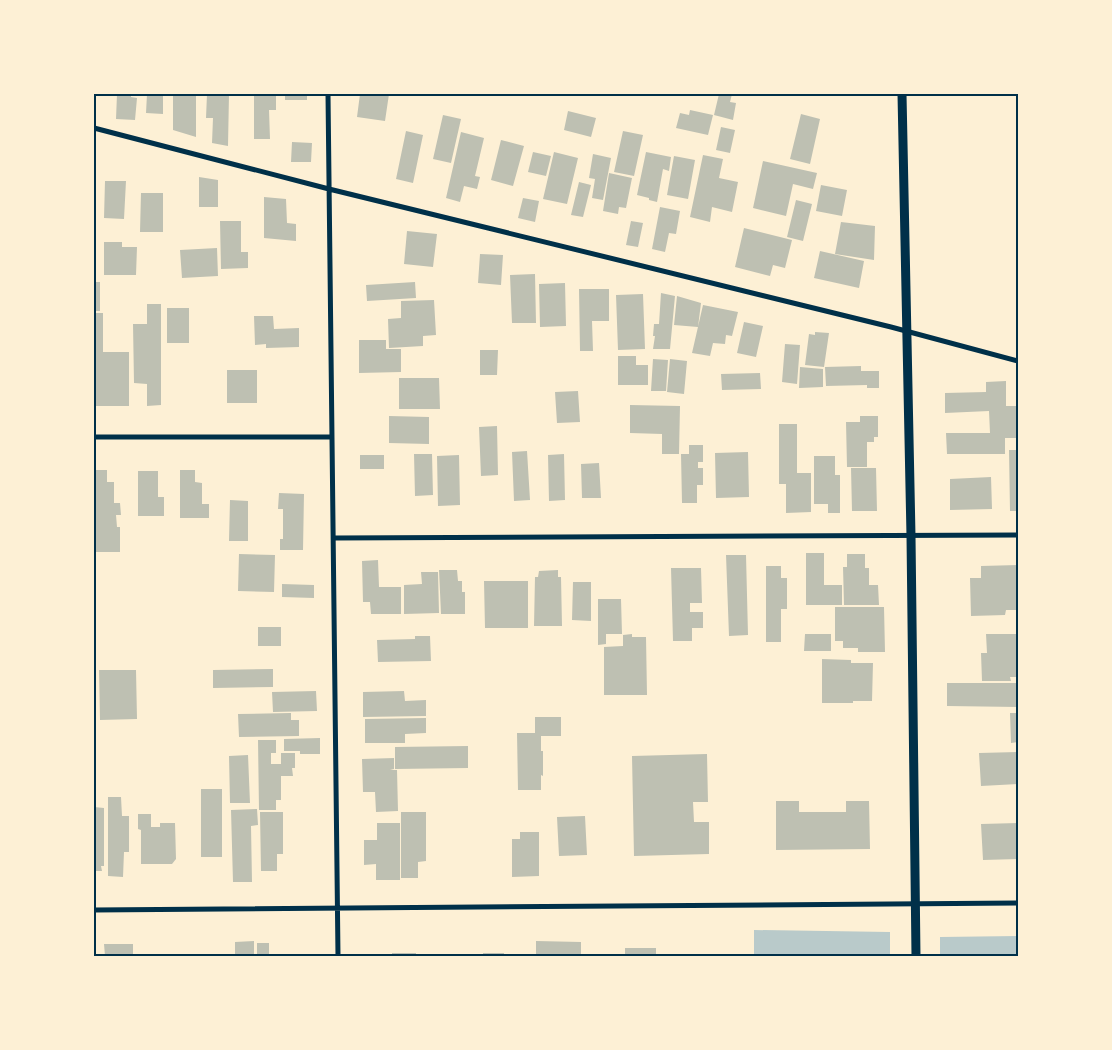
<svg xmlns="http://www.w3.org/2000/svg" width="1112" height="1050" font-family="'IBM Plex Serif',serif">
<rect width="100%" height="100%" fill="#fdf0d5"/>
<path fill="#b9caca" d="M 754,930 L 890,932 L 890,956 L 759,956 L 754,955 Z
M 1018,936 L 1018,956 L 940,956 L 940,937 Z"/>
<path fill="#bec0b2" d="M 117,94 L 131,94 L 131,97 L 137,98 L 135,120 L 116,119 Z
M 147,94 L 163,94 L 163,114 L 146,113 Z
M 173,94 L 196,94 L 196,137 L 173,130 Z
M 207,94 L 229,94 L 228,146 L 212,143 L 213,118 L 206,118 Z
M 254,94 L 276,94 L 276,110 L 269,110 L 270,139 L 254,139 Z
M 285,94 L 307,94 L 307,100 L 285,100 Z
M 360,94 L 389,94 L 385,121 L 357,117 Z
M 719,94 L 732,94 L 730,102 L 736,103 L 733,120 L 714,115 Z
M 690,110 L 713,115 L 708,135 L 676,128 L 680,113 L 689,115 Z
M 568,111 L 596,118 L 591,137 L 564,130 Z
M 801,114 L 820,119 L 810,164 L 790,159 Z
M 443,115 L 461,119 L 451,163 L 433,159 Z
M 721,127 L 735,130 L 730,153 L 716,150 Z
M 406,131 L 423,135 L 413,183 L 396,179 Z
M 623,131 L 643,135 L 634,176 L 614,172 Z
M 461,132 L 484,138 L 475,176 L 480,177 L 477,189 L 464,186 L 460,202 L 446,198 Z
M 501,140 L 524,146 L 513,186 L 491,180 Z
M 292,142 L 312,143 L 311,162 L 291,162 Z
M 533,152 L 551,156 L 546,176 L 528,172 Z
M 554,152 L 578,158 L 567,204 L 543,199 Z
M 646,152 L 671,157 L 669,171 L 663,169 L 657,202 L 649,200 L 649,198 L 637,195 Z
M 593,154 L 611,158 L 603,200 L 592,198 L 595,179 L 589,178 Z
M 703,155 L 723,159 L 719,178 L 738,182 L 732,212 L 712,207 L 710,222 L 690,217 Z
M 674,156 L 695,160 L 688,199 L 667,195 Z
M 763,161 L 817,173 L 813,189 L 793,184 L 786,216 L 753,208 Z
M 609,173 L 632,178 L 626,208 L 619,207 L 618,214 L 603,211 Z
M 199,177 L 218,180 L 218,207 L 199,207 Z
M 105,181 L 126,181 L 124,219 L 104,218 Z
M 579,182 L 591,185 L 583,217 L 571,215 Z
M 821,185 L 847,190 L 842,216 L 816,211 Z
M 141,193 L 163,193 L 163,232 L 140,232 Z
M 264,197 L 286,199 L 287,223 L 296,224 L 296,241 L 264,238 Z
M 523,198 L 539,201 L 535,222 L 518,218 Z
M 796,200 L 812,204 L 803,241 L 787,237 Z
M 660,207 L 680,211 L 676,234 L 669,233 L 665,252 L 652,249 Z
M 220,221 L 241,221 L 241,252 L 248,252 L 248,268 L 221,269 Z
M 631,221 L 643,223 L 638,247 L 626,245 Z
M 841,222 L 875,226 L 874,260 L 835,254 Z
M 744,228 L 792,240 L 785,268 L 773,265 L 770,276 L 735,267 Z
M 407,231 L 437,234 L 433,267 L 404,264 Z
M 104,242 L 122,242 L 122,247 L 137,247 L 136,275 L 104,275 Z
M 217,248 L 218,276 L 182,278 L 180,250 Z
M 820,251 L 864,261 L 859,288 L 814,278 Z
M 480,254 L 503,255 L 501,285 L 478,283 Z
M 535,274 L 536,323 L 512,323 L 510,275 Z
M 94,282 L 100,282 L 100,311 L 94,311 Z
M 415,282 L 416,298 L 367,301 L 366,285 Z
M 565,283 L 566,326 L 540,327 L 539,284 Z
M 579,289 L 609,289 L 609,321 L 592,321 L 593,351 L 580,351 Z
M 661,293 L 675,296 L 670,349 L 653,349 L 655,336 L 653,336 L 654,324 L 659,324 Z
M 643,294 L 645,349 L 618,350 L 616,295 Z
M 677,296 L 701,303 L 698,327 L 674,325 Z
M 434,300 L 436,335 L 423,336 L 423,346 L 389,348 L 388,319 L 401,318 L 401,301 Z
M 147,304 L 161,304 L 161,405 L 147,406 L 147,384 L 134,383 L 133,324 L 147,324 Z
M 703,305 L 738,312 L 732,336 L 726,335 L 725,344 L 713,343 L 710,356 L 692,353 Z
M 167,308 L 189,308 L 189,343 L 167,343 Z
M 94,313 L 103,313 L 103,352 L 129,352 L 129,406 L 94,406 Z
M 254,316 L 273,316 L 274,329 L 299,328 L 299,347 L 266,348 L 266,344 L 255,345 Z
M 744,322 L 763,326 L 756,357 L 737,353 Z
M 815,332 L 829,333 L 824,367 L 805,365 L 809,334 L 815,335 Z
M 359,340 L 386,340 L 386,349 L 401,349 L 401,372 L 359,373 Z
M 785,344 L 800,345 L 797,384 L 782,382 Z
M 480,350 L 498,350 L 497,375 L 480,375 Z
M 618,356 L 636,356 L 636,365 L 648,365 L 648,385 L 618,385 Z
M 653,359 L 668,360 L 666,391 L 651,391 Z
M 670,359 L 687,361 L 684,394 L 667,392 Z
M 861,366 L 861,371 L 879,371 L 879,388 L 867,388 L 867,385 L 826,386 L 825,367 Z
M 800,367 L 823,369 L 823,387 L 799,388 Z
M 227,370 L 257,370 L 257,403 L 227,403 Z
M 760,373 L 761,389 L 722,390 L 721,374 Z
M 399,378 L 439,378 L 440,409 L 399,409 Z
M 1006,381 L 1006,406 L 1018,406 L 1018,438 L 1005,438 L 1005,454 L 947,454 L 946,433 L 990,433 L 989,411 L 945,413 L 945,393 L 986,392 L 986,382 Z
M 578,391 L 580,422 L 557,423 L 555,392 Z
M 630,405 L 680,406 L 679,454 L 662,454 L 662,434 L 630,433 Z
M 389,416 L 429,417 L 429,444 L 389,443 Z
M 860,416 L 878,416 L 878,437 L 874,437 L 874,442 L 867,442 L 867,467 L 847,467 L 846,422 L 860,422 Z
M 779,424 L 797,424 L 797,473 L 811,473 L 811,512 L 786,513 L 786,484 L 779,484 Z
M 497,426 L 498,475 L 481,476 L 479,427 Z
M 689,445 L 703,445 L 703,462 L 698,462 L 698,468 L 703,468 L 703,485 L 697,485 L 697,503 L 682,503 L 681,454 L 689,454 Z
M 1009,450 L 1018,450 L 1018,511 L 1010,511 Z
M 527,451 L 530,500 L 514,501 L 512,452 Z
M 748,452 L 749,497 L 716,498 L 715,453 Z
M 414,454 L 432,454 L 433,495 L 415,496 Z
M 564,454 L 565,500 L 549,501 L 548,455 Z
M 360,455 L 384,455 L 384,469 L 360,469 Z
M 459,455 L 460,505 L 438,506 L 437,456 Z
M 814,456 L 835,456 L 835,475 L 840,475 L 840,513 L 828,513 L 828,504 L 814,504 Z
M 599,463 L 601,498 L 582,498 L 581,464 Z
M 851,468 L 876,468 L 877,511 L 852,511 Z
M 94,470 L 107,470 L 107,482 L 114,482 L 114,503 L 120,503 L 121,515 L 116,515 L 117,527 L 120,527 L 120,552 L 94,552 Z
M 180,470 L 195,470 L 195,482 L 202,483 L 202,504 L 209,504 L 209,518 L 180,518 Z
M 138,471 L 158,471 L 158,497 L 164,497 L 164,516 L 138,516 Z
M 991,477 L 992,509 L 950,510 L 950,479 Z
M 279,493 L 304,494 L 303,550 L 280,550 L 280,539 L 283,539 L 283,509 L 278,509 Z
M 230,500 L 248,501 L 248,541 L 229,541 Z
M 806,553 L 824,553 L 824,585 L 842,585 L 842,605 L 806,605 Z
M 239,554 L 275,555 L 274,592 L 238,591 Z
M 847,554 L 865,554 L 865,568 L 869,568 L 869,585 L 878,585 L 879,605 L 844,605 L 843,567 L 847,567 Z
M 726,555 L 746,555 L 748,635 L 729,636 Z
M 378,560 L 379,587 L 401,587 L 401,614 L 371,614 L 370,602 L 363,602 L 362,561 Z
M 1018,565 L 1018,610 L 1006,610 L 1005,615 L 971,616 L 970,578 L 981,578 L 981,566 Z
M 766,566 L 781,566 L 781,578 L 787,578 L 787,609 L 781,609 L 781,642 L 766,642 Z
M 671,568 L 701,568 L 702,603 L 690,603 L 690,612 L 703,612 L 703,628 L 692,628 L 692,641 L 673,641 Z
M 439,570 L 457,570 L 458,581 L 462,581 L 462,592 L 465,592 L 465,614 L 441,614 Z
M 558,570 L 558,577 L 561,577 L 562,626 L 534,626 L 535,577 L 538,577 L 539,571 Z
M 421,572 L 438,572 L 439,613 L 404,614 L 404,585 L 422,584 Z
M 484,581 L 528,581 L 528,628 L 485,628 Z
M 573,582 L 591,582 L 591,621 L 572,620 Z
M 282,584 L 314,585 L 314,598 L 282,597 Z
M 598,599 L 621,599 L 622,634 L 606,634 L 606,644 L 598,645 Z
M 835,607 L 884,607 L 885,652 L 858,652 L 858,648 L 843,648 L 843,641 L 835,641 Z
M 258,627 L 281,627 L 281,646 L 258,646 Z
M 632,634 L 632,637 L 646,637 L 647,695 L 604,695 L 604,647 L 623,646 L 623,635 Z
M 805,634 L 831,634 L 831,651 L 804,651 Z
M 986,634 L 1018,634 L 1018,677 L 1010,677 L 1011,681 L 982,681 L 981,653 L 987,653 Z
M 415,636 L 430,636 L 431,661 L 378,662 L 377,640 L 415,639 Z
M 822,659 L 851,660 L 851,663 L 873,663 L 872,701 L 853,701 L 853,703 L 822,703 Z
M 273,669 L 273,687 L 213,688 L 213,670 Z
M 99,670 L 136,670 L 137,719 L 100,720 Z
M 947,683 L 1018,683 L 1018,707 L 947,706 Z
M 316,691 L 317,711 L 273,712 L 272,692 Z
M 404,691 L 405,701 L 426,700 L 426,716 L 363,717 L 363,692 Z
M 291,713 L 291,720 L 299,720 L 299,736 L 239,737 L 238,714 Z
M 1010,713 L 1018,713 L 1018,742 L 1011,743 Z
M 535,717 L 561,717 L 561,736 L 541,736 L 541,751 L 543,751 L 543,776 L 541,775 L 541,790 L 518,790 L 517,733 L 535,733 Z
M 426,718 L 426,733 L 405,734 L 405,743 L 365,743 L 365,719 Z
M 320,738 L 320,754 L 300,754 L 300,751 L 284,751 L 284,739 Z
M 258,740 L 276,740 L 276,753 L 271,753 L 271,764 L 281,764 L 281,753 L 295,753 L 295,768 L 292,768 L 293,776 L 281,776 L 281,800 L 276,800 L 276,810 L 259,810 Z
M 468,746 L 468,768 L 395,769 L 395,747 Z
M 1018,752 L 1018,784 L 981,786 L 979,753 Z
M 707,754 L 708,802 L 693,802 L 694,822 L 709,822 L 709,854 L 634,856 L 632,756 Z
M 248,755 L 250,803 L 230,803 L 229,756 Z
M 394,758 L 394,769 L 390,770 L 397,770 L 398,811 L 376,812 L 375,792 L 363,792 L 362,759 Z
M 201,789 L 222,789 L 222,857 L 201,857 Z
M 108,797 L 121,797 L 122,816 L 129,816 L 129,852 L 124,852 L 123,877 L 108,876 Z
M 776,801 L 799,801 L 799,812 L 846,812 L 846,801 L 869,801 L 870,849 L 776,850 Z
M 94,807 L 104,808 L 104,866 L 101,866 L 102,871 L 94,871 Z
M 257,809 L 258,825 L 251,826 L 252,882 L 233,882 L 231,810 Z
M 260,812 L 283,812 L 283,854 L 277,854 L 277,871 L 261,871 Z
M 401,812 L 426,812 L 426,861 L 418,862 L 418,878 L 401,878 Z
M 138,814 L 151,814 L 151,827 L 160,827 L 160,823 L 175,823 L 176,859 L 172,864 L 141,864 L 141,830 L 138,829 Z
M 585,816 L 587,855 L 559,856 L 557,817 Z
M 377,823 L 400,823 L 400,880 L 376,880 L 376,864 L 364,865 L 364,840 L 377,840 Z
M 1018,823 L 1018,859 L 983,860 L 981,824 Z
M 520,832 L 539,832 L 539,876 L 512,877 L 512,839 L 520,839 Z
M 254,941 L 254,956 L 235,956 L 235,942 Z
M 536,941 L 581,942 L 581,956 L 536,956 Z
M 257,943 L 269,943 L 269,956 L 257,956 Z
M 104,944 L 133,944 L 133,956 L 105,956 Z
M 625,948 L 656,948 L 656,956 L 625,956 Z
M 392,953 L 416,953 L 416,956 L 392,956 Z
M 483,953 L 504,953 L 504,956 L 483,956 Z"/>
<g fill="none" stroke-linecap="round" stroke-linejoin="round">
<path stroke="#003049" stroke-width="5" d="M 328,94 L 338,956
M 94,128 L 329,189 L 891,327 L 1018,361
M 94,437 L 332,437
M 335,538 L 1018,535
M 94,910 L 1018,903"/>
<path stroke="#003049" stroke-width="9" d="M 902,94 L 911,536 L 916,956"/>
</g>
<rect width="1112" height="1050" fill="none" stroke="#fdf0d5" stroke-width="190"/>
<rect x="95" y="95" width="922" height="860" fill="none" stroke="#003049" stroke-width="2"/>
</svg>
